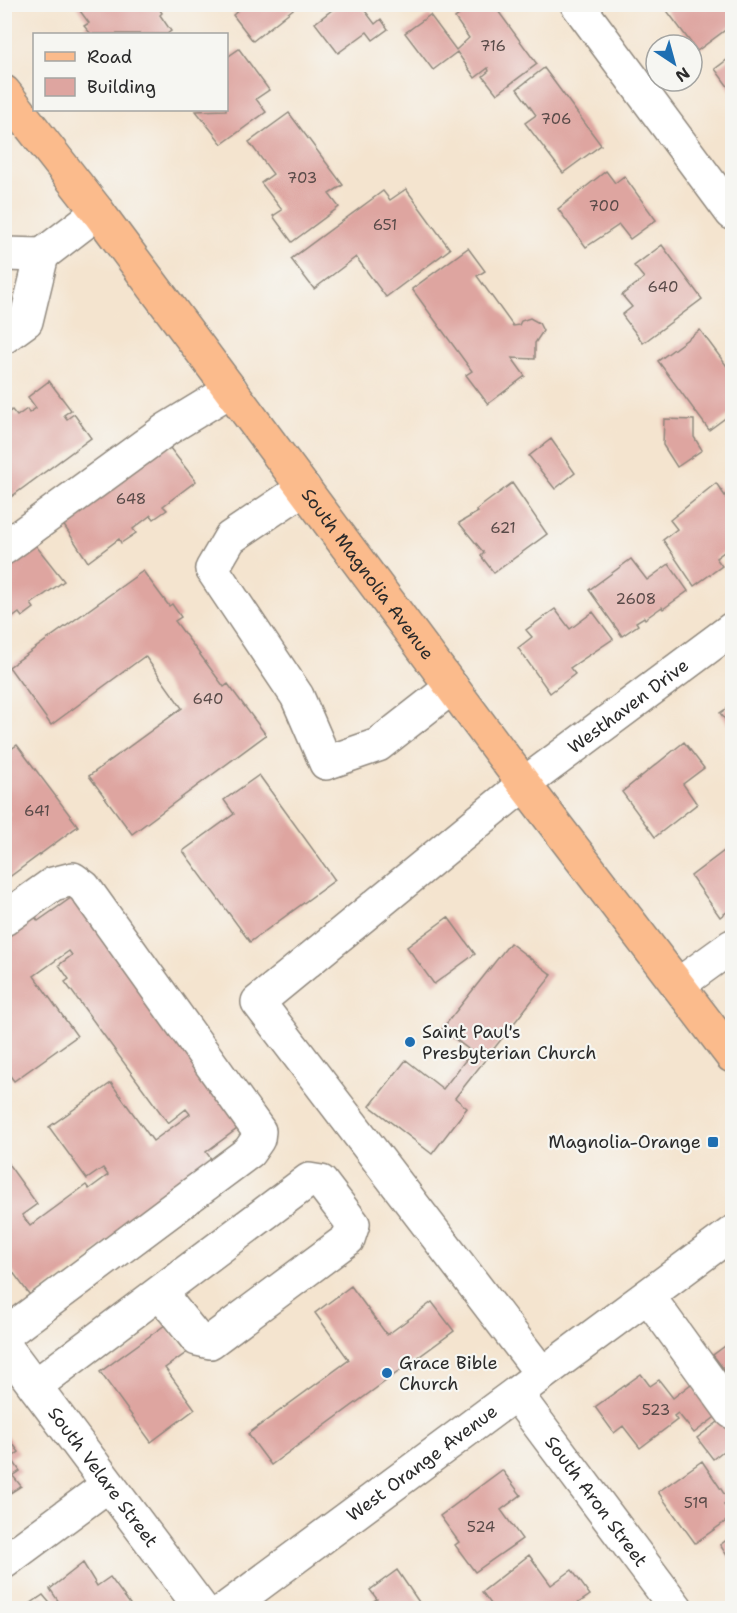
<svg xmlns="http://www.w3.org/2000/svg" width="737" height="1613" font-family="'Shantell Sans',sans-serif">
<rect width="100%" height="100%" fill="#f6f6f2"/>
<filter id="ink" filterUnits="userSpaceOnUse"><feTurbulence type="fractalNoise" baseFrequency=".0167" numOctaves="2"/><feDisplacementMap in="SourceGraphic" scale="12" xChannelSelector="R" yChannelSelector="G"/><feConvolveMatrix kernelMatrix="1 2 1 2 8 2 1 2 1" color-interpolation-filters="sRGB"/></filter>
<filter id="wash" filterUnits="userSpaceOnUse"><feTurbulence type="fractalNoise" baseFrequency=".008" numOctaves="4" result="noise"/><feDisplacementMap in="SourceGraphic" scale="24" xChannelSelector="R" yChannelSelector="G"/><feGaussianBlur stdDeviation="1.35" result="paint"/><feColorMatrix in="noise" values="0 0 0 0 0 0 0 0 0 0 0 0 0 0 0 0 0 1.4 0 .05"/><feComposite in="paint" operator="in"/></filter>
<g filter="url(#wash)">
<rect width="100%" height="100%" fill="#f4e4cf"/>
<g id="blocks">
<path fill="#dea5a0" d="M 75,4 L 156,4 L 162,13 L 160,15 L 171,31 L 167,34 L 91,34 L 84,26 L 89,23 Z
M 246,4 L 295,4 L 297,6 L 253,41 L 233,15 Z
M 340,4 L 360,4 L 375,24 L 381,19 L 388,29 L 373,40 L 367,32 L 338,53 L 315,23 Z
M 474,4 L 493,4 L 537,64 L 497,94 L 483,76 L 489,71 L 488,68 L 475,78 L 457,52 L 433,70 L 405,33 L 430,15 L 456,50 L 469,38 L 455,18 Z
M 662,4 L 732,4 L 732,25 L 697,51 Z
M 239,49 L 269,90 L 256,99 L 266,112 L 222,144 L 196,111 L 226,110 L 226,58 Z
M 732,56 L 732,92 L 715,69 Z
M 544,68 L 601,145 L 563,173 L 525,123 L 536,115 L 517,89 Z
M 289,113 L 343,185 L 329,194 L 339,207 L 292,242 L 273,216 L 282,210 L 261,183 L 273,174 L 249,142 Z
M 606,171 L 615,183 L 624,176 L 656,220 L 630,239 L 619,225 L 586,247 L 558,209 Z
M 406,189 L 450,249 L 386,297 L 356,257 L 314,289 L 291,259 L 383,191 L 390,200 Z
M 662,245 L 702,299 L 643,343 L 622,315 L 632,307 L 622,295 L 644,278 L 634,266 Z
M 468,248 L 485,271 L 477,276 L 513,326 L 519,325 L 521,321 L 530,318 L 539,323 L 543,331 L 535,343 L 535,359 L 512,358 L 525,376 L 488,404 L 466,375 L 472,371 L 412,289 Z
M 700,330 L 732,373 L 732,413 L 709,430 L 658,361 Z
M 49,381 L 71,410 L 64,415 L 67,419 L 74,414 L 91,438 L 4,502 L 4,416 L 12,410 L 17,416 L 27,409 L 29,413 L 36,408 L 28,397 Z
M 664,419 L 694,420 L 694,437 L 702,450 L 677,467 L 663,445 Z
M 551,439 L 575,473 L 555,489 L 529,456 Z
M 166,443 L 196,481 L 163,506 L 167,510 L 154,519 L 151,515 L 133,529 L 136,533 L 121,543 L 119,539 L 88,562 L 61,521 Z
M 512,483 L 547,534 L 494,573 L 481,556 L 484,553 L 459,523 L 478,512 L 476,510 Z
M 716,483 L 732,506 L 732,546 L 716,558 L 722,566 L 694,586 L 663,540 L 677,529 L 670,520 Z
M 33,542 L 64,581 L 31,604 L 34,608 L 22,617 L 19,613 L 4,624 L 4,563 Z
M 631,559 L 647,580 L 669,564 L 688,591 L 663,609 L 662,607 L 645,619 L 644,617 L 636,622 L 638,625 L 622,636 L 589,590 Z
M 143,571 L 169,606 L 172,604 L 181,617 L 175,621 L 224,687 L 228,684 L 266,735 L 132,834 L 89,776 L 182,708 L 145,656 L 51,725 L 9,667 Z
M 555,609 L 570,629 L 593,612 L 613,639 L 570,668 L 575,674 L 550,693 L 518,648 L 532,637 L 526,630 Z
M 732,705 L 732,728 L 720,713 Z
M 684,742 L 704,768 L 683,784 L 697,804 L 655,837 L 622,792 Z
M 17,745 L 78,826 L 4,881 L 4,818 L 10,814 L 4,807 L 4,754 Z
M 259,775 L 335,880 L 250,942 L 183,851 L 234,814 L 224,800 Z
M 732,845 L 732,908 L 720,917 L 691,876 Z
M 78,893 L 245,1123 L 206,1152 L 215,1164 L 32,1298 L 4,1260 L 4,1158 L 37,1204 L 22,1215 L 30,1226 L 86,1185 L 89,1189 L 108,1175 L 103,1168 L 87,1179 L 49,1127 L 111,1083 L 153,1141 L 190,1114 L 186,1109 L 168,1123 L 65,982 L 69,979 L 59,965 L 72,955 L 69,951 L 34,976 L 77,1036 L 14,1081 L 4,1068 L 4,928 L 29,909 L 38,921 Z
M 448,917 L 475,954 L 434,984 L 407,947 Z
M 510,943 L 552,975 L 455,1098 L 467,1108 L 432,1154 L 370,1106 L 406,1060 L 443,1089 L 472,1052 L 442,1029 Z
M 351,1286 L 387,1335 L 432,1302 L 454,1331 L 271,1465 L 248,1434 L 349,1360 L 315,1313 Z
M 165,1325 L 186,1353 L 165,1368 L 195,1409 L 151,1442 L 100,1372 Z
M 732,1341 L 732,1373 L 729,1376 L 713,1355 Z
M 641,1374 L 650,1386 L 659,1380 L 673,1398 L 691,1384 L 718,1415 L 694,1433 L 678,1413 L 674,1416 L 677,1420 L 640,1448 L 623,1426 L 614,1433 L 595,1407 Z
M 722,1419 L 732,1432 L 732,1444 L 713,1459 L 697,1438 Z
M 4,1432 L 19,1452 L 11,1458 L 20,1471 L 13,1476 L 21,1486 L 4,1497 Z
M 702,1461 L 729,1501 L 724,1505 L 732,1517 L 695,1543 L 658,1492 Z
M 502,1470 L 521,1495 L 501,1510 L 522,1539 L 475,1572 L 455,1545 L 459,1542 L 440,1516 Z
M 732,1536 L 732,1563 L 720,1545 Z
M 529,1555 L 551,1585 L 572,1570 L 590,1595 L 571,1608 L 561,1606 L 557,1608 L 494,1608 L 482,1592 Z
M 83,1563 L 97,1586 L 110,1577 L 130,1604 L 124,1608 L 63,1608 L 50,1589 Z
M 397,1570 L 423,1608 L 363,1608 L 377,1599 L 370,1590 Z
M 43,1595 L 54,1608 L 24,1608 Z"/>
</g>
</g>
<g filter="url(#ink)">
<use href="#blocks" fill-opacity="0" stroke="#90887d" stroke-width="1.5"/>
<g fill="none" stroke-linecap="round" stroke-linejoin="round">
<g stroke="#90887d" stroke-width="36">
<g id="minor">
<path d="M 577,4 L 732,213"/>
<path d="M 4,254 L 42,255 L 98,212"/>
<path d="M 4,337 L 26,321 L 42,255"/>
<path d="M 304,488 L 230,538 L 212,569 L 297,696 L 326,763 L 378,745 L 452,687"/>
<path d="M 4,548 L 167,429 L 231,390"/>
<path d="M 4,919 L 53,884 L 73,879 L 84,887 L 259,1131 L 258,1139 L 249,1152 L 4,1335"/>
<path d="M 678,985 L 732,946"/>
<path d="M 648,1296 L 732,1412"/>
<path id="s1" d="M 4,1345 L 201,1608"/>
<path id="s2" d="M 542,1374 L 258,1002 L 524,784 L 732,629"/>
<path d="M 35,1386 L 309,1180 L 321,1182 L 353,1224 L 348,1239 L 210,1342 L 197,1339 L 160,1293"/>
<path id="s3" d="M 516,1394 L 676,1608"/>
<path d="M 4,1562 L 108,1485"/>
<path id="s4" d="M 227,1608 L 732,1233"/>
</g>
</g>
<g stroke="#90887d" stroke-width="36">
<g id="major">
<path id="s5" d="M 4,92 L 98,212 L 524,784 L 732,1056"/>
</g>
</g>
<use href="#minor" stroke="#fff" stroke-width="33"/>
<use href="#major" stroke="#fbbb8c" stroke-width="33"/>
</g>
</g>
<g fill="#1f6fb2" stroke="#f6f6f2" stroke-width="2">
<circle cx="410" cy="1042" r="6"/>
<rect x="707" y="1136" width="12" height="12" rx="3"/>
<circle cx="387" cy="1373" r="6"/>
</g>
<g text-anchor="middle" stroke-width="4.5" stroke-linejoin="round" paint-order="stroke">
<g font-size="15" fill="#584a48">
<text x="493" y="51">716</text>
<text x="556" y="124">706</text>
<text x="302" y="183">703</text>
<text x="604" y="211">700</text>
<text x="385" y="230">651</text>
<text x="663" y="292">640</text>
<text x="131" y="504">648</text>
<text x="503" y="533">621</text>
<text x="636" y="604">2608</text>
<text x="208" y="704">640</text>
<text x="37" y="816">641</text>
<text x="656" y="1415">523</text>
<text x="696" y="1508">519</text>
<text x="481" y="1532">524</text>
</g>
<g font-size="18" fill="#2b2b2b" stroke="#f6f6f2">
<text dy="6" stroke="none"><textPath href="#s5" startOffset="604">South Magnolia Avenue</textPath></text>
<text dy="6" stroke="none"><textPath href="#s2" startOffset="942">Westhaven Drive</textPath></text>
<text dy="6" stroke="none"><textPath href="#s4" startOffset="243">West Orange Avenue</textPath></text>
<text dy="6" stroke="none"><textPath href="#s1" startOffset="165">South Velare Street</textPath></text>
<text dy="6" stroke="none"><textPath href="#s3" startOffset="134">South Aron Street</textPath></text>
</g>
<g font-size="18" fill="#2b2b2b" stroke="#f6f6f2" text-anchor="start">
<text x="422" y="1038">Saint Paul's<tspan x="422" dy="21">Presbyterian Church</tspan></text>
<text x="701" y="1148" text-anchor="end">Magnolia-Orange</text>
<text x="399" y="1369">Grace Bible<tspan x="399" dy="21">Church</tspan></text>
</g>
</g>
<rect width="737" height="1613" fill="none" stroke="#f6f6f2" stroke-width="24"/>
<rect x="33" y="33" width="195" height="78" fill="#f6f6f2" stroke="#a5a5a2" stroke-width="1.5"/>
<rect x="45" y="52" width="30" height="9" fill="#fbbb8c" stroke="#a5a5a2" stroke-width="1.5"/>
<text x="87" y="63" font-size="18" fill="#2b2b2b">Road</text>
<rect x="45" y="78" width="30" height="18" fill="#dea5a0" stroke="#a5a5a2" stroke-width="1.5"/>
<text x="87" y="93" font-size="18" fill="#2b2b2b">Building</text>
<g transform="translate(674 63) rotate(144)"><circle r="28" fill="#f6f6f2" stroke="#a5a5a2" stroke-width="1.5"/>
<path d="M0-4.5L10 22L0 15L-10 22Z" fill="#1f6fb2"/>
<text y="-9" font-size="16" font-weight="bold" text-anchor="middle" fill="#2b2b2b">N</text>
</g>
</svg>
